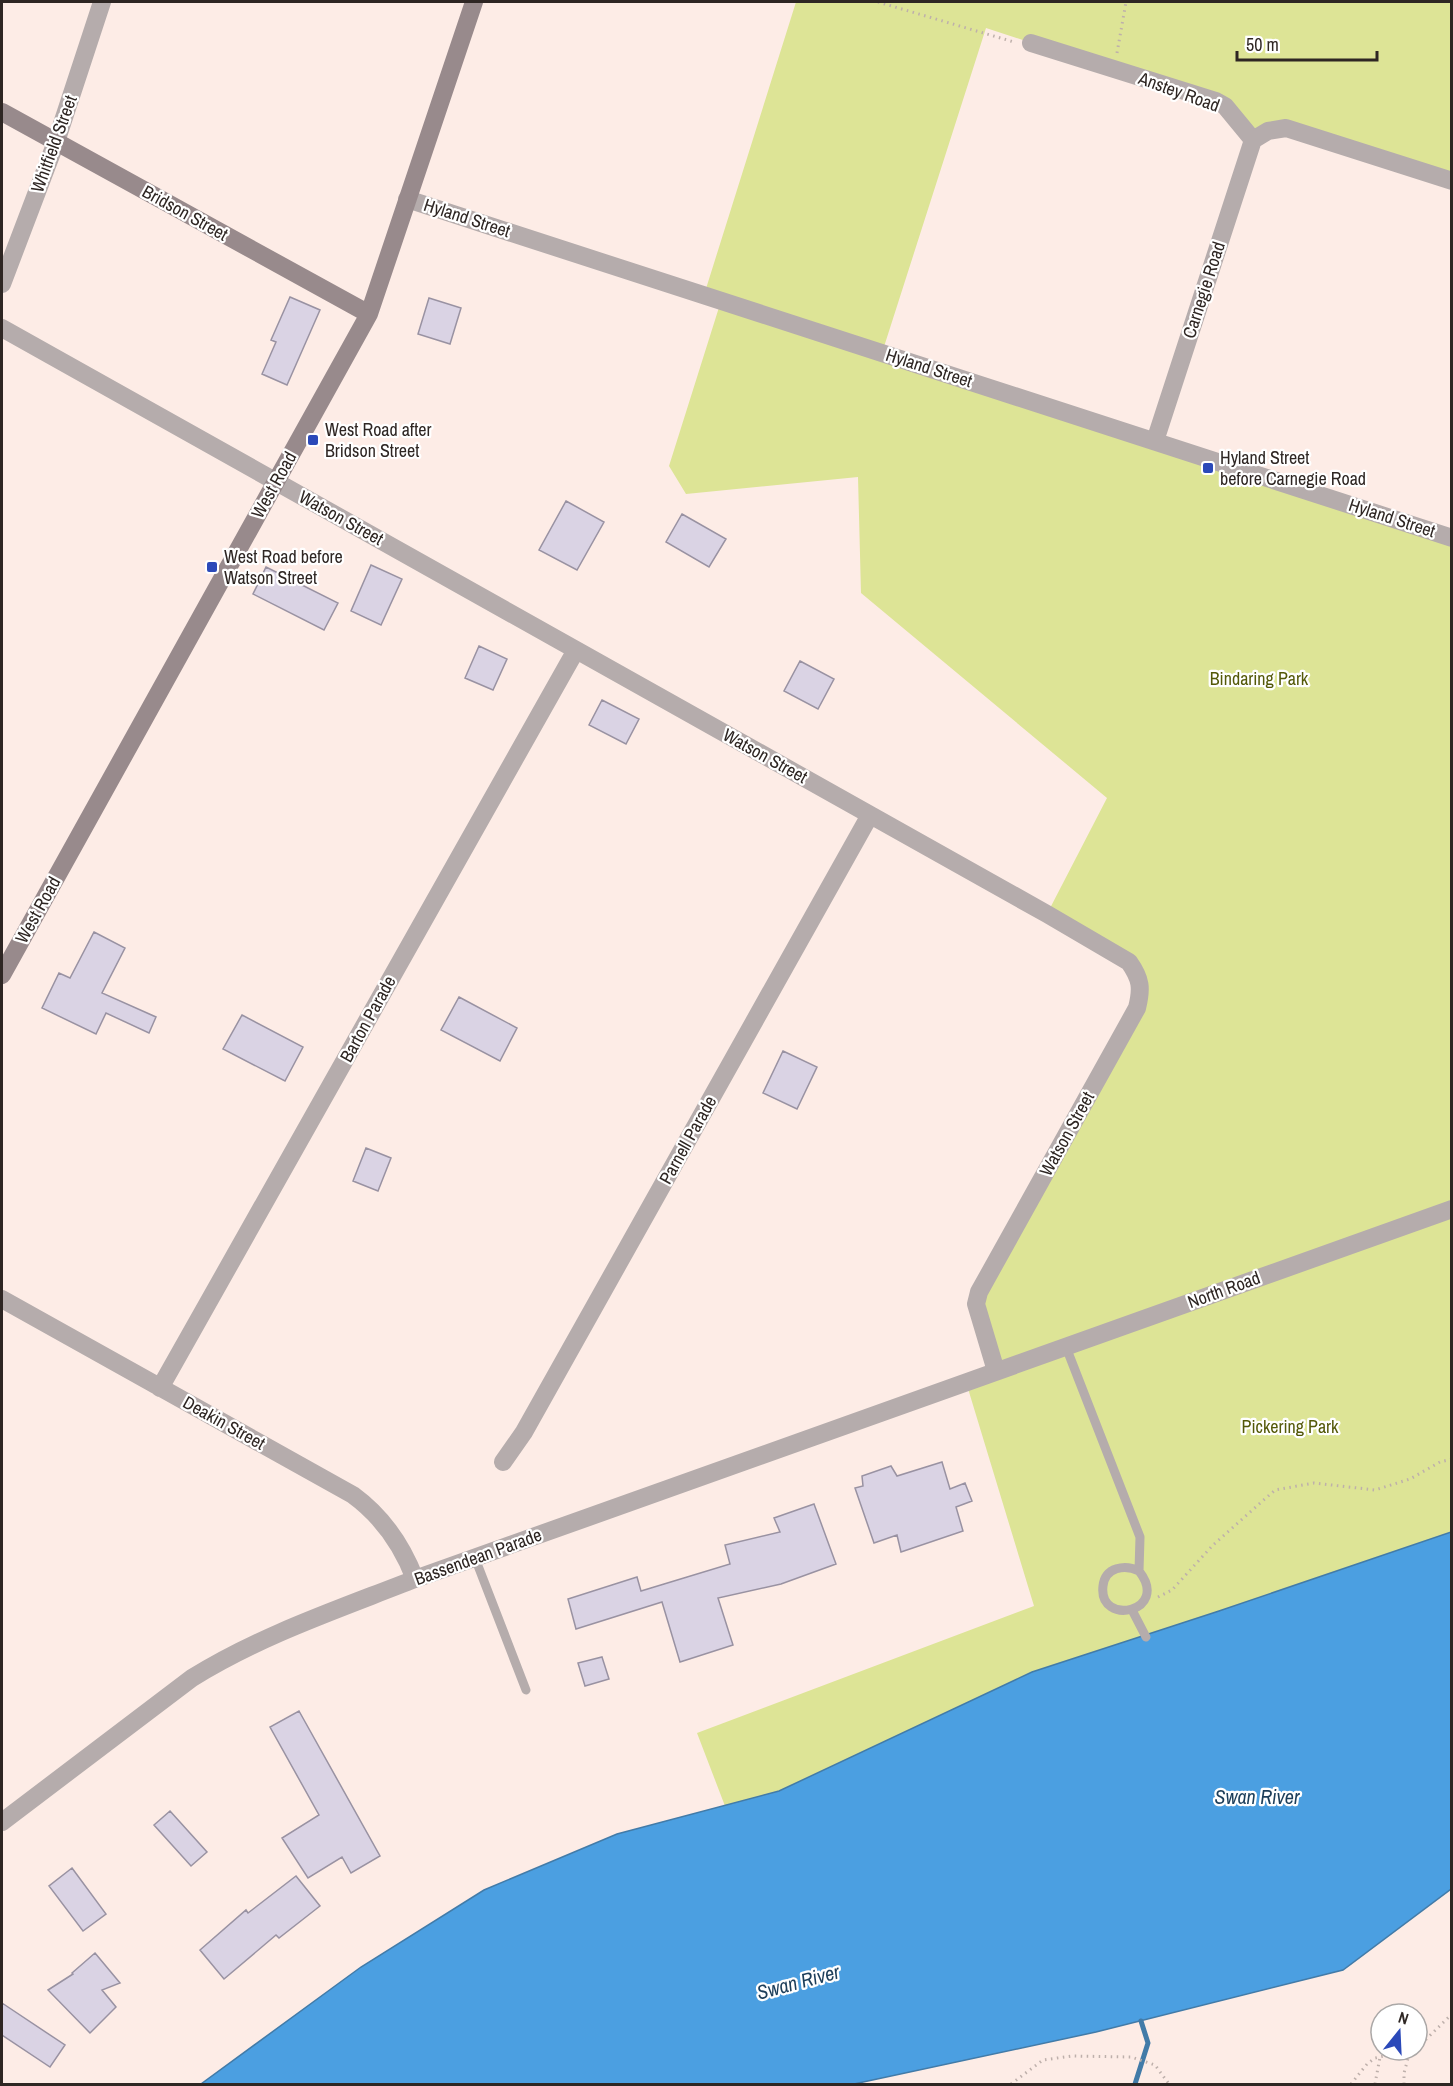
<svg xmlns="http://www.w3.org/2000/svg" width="1453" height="2086" font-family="'Archivo Narrow',sans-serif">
<rect width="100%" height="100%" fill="#fdece6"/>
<path fill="#dde496" d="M 796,2 L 1451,2 L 1451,181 L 1286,128 L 1261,134 L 1225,106 L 986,28 L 882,353 L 1451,538 L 1451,1532 L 1219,1611 L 1032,1672 L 779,1791 L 725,1806 L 697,1733 L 1034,1606 L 966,1382 L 996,1370 L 976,1304 L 1137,1008 L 1138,974 L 1047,914 L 1107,798 L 861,593 L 858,477 L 686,494 L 669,466 L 721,301 L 704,295 Z"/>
<path fill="#4b9fe1" stroke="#427ba8" stroke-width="1.5" d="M 1451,1532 L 1451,1889 L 1343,1970 L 1096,2032 L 854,2084 L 201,2084 L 361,1967 L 484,1890 L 617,1834 L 779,1791 L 1032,1672 L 1219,1611 Z"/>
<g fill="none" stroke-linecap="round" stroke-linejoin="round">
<path stroke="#427ba8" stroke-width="5" d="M 1135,2084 L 1148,2043 L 1141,2021"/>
</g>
<path fill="#dad3e4" stroke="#9992a2" stroke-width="1.5" d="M 290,297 L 320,310 L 287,385 L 262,374 L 276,342 L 271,340 Z
M 429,298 L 461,308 L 450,344 L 418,334 Z
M 566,501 L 604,522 L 577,570 L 539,550 Z
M 682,514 L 726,539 L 709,567 L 666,542 Z
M 371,565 L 402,579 L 381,625 L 351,611 Z
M 266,567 L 338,603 L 324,630 L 253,594 Z
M 479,646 L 507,659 L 493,690 L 465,678 Z
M 800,661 L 834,679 L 818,709 L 784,691 Z
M 602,700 L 639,719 L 626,744 L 589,725 Z
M 94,932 L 125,948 L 102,993 L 156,1017 L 149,1033 L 106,1013 L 96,1034 L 42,1008 L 59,973 L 70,978 Z
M 459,997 L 517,1028 L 500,1061 L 441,1030 Z
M 242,1015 L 303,1047 L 285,1081 L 223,1049 Z
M 783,1051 L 817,1067 L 797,1109 L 763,1093 Z
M 366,1148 L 391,1158 L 378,1191 L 353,1181 Z
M 942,1462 L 950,1489 L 965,1483 L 972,1501 L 956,1507 L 963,1531 L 901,1552 L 897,1535 L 874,1543 L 855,1488 L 863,1486 L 862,1476 L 891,1466 L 897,1476 Z
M 814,1504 L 836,1564 L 781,1584 L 718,1598 L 733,1645 L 680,1662 L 662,1602 L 576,1629 L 568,1599 L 637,1577 L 641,1591 L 730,1564 L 725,1545 L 780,1532 L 774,1518 Z
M 602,1657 L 609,1679 L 585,1686 L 578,1663 Z
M 299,1711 L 380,1856 L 351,1873 L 342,1857 L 308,1878 L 282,1838 L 319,1815 L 270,1727 Z
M 170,1811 L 207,1852 L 191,1866 L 154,1825 Z
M 72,1868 L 106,1914 L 83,1931 L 49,1886 Z
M 296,1876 L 320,1906 L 279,1938 L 276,1935 L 224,1979 L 200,1950 L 246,1910 L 248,1913 Z
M 95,1953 L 120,1983 L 102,1990 L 116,2007 L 90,2033 L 48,1990 L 73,1974 L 72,1973 Z
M 2,2003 L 65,2045 L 50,2067 L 2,2035 Z"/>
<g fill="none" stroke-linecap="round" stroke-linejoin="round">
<path stroke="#beb0ab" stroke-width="3" stroke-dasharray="1.5 4.5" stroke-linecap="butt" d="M 878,2 L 1014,42
M 1117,53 L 1126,2
M 1158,1597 L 1172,1590 L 1213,1545 L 1275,1490 L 1314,1483 L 1375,1490 L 1410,1479 L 1440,1462 L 1452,1459
M 1417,2048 L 1452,2014
M 1011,2084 L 1043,2060 L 1072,2056 L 1131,2057 L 1155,2065 L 1169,2084
M 1351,2084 L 1367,2064 L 1375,2058 L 1411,2050
M 1375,2084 L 1380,2057
M 1404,2084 L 1404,2073 L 1410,2051"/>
<path stroke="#b5acac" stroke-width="9" d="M 1066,1347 L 1140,1537 L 1139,1571 C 1171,1612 1098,1627 1103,1586 C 1105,1567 1125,1564 1139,1571
M 475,1558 L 526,1690
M 1132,1610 L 1146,1637"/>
<path stroke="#b5acac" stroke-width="18" d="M 1031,43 L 1216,101 L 1225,106 L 1253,140
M 407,199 L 1452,538
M 2,284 L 56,142 L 102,2
M 2,328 L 1047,914 L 1129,962 C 1141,979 1142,988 1137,1008 L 979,1292 L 976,1304 L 996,1371
M 1155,441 L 1253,140 L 1268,131 L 1286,128 L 1452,181
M 2,1299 L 353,1495 C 383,1517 402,1545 415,1579
M 160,1388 L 576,650
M 503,1462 L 524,1432 L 870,815
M 2,1822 L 192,1678 C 261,1635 339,1609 415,1579 L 1452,1209"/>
<path stroke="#988a8c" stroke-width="18" d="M 2,112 L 369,314
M 2,975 L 369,314 L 474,2"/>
</g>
<g fill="#2b49b9" stroke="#fff" stroke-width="2">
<rect x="307" y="434" width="12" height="12" rx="3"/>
<rect x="1202" y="462" width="12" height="12" rx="3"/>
<rect x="206" y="561" width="12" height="12" rx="3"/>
</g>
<g text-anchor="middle" stroke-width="4.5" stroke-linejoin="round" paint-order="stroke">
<g font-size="18" fill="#2e2623" stroke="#fff">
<text transform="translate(1179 92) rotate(20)" y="6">Anstey Road</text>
<text transform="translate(54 144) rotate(-70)" y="6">Whitfield Street</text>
<text transform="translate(185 213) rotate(29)" y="6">Bridson Street</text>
<text transform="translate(467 218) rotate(18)" y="6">Hyland Street</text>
<text transform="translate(1204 290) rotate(-72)" y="6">Carnegie Road</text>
<text transform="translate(929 368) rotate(18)" y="6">Hyland Street</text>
<text transform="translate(274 485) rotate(-61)" y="6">West Road</text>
<text transform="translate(341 518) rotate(29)" y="6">Watson Street</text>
<text transform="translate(1392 518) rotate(18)" y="6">Hyland Street</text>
<text transform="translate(765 756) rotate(29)" y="6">Watson Street</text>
<text transform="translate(38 910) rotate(-61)" y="6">West Road</text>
<text transform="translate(368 1019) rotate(-61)" y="6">Barton Parade</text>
<text transform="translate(1067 1134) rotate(-61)" y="6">Watson Street</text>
<text transform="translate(688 1140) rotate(-61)" y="6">Parnell Parade</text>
<text transform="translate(1224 1290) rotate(-20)" y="6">North Road</text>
<text transform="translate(224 1423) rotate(29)" y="6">Deakin Street</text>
<text transform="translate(478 1557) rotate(-20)" y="6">Bassendean Parade</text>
</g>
<g font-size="18" fill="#2e2623" stroke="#fff" text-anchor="start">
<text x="325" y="436">West Road after<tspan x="325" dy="21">Bridson Street</tspan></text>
<text x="1220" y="464">Hyland Street<tspan x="1220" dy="21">before Carnegie Road</tspan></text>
<text x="224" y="563">West Road before<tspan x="224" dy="21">Watson Street</tspan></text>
</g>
<g font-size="18" fill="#545909" stroke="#fff">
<text x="1259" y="685">Bindaring Park</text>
<text x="1290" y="1433">Pickering Park</text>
</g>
<g font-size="20" font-style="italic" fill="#1c3e5a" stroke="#fff">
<text x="1257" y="1804">Swan River</text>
<text transform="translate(798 1982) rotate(-15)" y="7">Swan River</text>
</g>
</g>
<rect width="1453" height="2086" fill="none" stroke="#2e2623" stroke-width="6"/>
<g transform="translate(1399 2032) rotate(18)"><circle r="28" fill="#ffffff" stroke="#aba8a7" stroke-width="1.5"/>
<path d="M0-4.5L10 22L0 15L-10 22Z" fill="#2b49b9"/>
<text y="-9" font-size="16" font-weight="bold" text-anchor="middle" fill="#2e2623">N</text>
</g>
<path d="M1237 51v9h140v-9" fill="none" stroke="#2e2623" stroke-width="3"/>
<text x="1246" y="51" font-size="18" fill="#2e2623" stroke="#ffffff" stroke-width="4.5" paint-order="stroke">50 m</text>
</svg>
